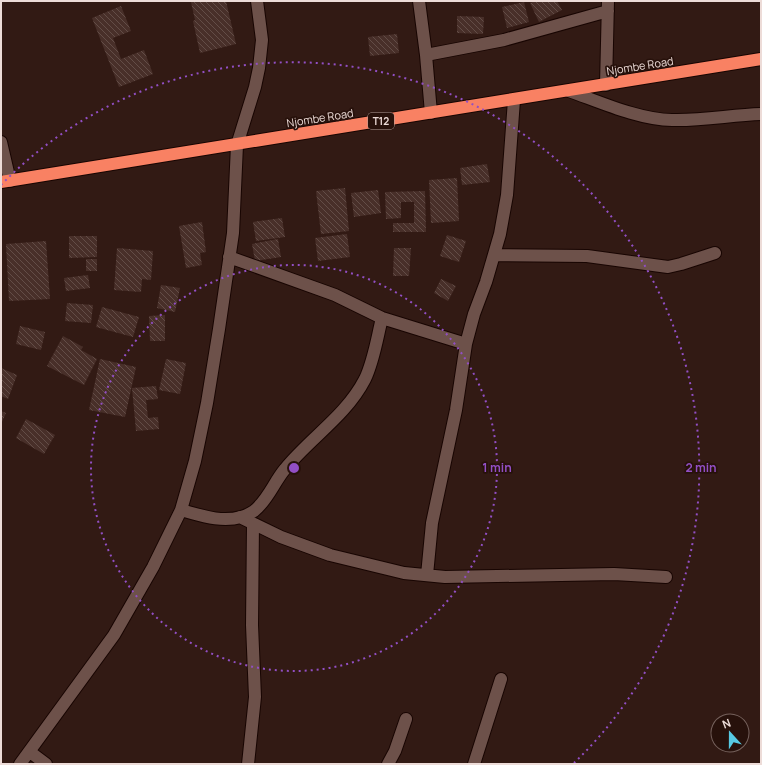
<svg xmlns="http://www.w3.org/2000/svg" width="762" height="765" font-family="Manrope,sans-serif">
<defs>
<pattern id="building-back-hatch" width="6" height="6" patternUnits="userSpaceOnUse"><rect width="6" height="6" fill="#482f29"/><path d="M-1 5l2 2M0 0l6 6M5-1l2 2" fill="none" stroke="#634d47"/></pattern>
</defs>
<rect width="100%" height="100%" fill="#321a14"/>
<path fill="url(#building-back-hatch)" d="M 197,1 L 226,1 L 236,44 L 200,53 L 193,21 L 195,20 L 191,2 Z
M 535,1 L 557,1 L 562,10 L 539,22 L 530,3 Z
M 524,2 L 529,22 L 507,28 L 502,7 Z
M 121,6 L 131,31 L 113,38 L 121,59 L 144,50 L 153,74 L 119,87 L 92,18 Z
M 457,16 L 484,17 L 483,34 L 457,33 Z
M 397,34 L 399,53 L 370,56 L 368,37 Z
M 487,164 L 490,182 L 462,185 L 460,168 Z
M 457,178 L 459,221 L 431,223 L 429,180 Z
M 345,188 L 349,231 L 321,234 L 316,191 Z
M 378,190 L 381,213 L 354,217 L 351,193 Z
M 425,191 L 426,232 L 393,232 L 393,223 L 414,223 L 414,202 L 401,202 L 401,218 L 386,219 L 385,192 Z
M 282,218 L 285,237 L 256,241 L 253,222 Z
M 202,222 L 206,252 L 200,253 L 202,265 L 186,268 L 179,226 Z
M 347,234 L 350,257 L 318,261 L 315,238 Z
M 447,235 L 466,241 L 459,262 L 440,256 Z
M 69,236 L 97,236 L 97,257 L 69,258 Z
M 278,239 L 281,257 L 255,261 L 252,244 Z
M 46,241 L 50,299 L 9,301 L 6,244 Z
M 117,248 L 153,251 L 151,280 L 142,279 L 141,292 L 114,290 Z
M 394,248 L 411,248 L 409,276 L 393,276 Z
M 86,259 L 97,259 L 97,271 L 86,271 Z
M 88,275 L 90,288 L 66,291 L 64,278 Z
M 441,279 L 456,286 L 448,301 L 434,293 Z
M 161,285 L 180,288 L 175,312 L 157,308 Z
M 67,303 L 93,305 L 91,323 L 65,321 Z
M 102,307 L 139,317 L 133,337 L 96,327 Z
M 165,315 L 165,341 L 150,341 L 149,316 Z
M 20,326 L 45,332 L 41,350 L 16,344 Z
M 63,336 L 83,347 L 81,350 L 97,359 L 84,385 L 47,366 Z
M 100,359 L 136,367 L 125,417 L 89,410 Z
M 166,359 L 186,363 L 180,394 L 159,390 Z
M 1,368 L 17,375 L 8,399 L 1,396 Z
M 156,386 L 158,399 L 146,400 L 148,418 L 158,417 L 159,429 L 136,431 L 132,388 Z
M 1,411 L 6,413 L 1,424 Z
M 26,419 L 55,435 L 44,454 L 16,438 Z"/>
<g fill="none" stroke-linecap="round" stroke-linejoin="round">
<g stroke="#180502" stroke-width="14">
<path id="street" d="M 419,1 L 426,55 L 431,113
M 426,55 L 504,40 L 608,11
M 606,85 L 608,1
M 569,91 C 600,102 640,120 672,120 C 702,121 731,115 761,114
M 1,142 L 10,181
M 494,255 L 587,256 L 668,267 L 681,264 L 715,253
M 229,257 L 335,295 L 382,318 L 466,344
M 181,510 C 200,515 221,523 241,517 C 245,516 251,513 254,511 C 268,500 274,482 285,469 C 310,438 346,416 365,379 C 374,360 377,338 382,318
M 240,517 L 281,537 L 330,555 L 404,573 L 445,577 L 614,574 L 666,577
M 427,575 L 432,523 L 456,410 L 466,344 L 474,314 L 486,282 L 500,234 L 507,195 L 514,100
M 30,752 L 46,764
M 20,764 L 114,635 L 153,567 L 181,510 L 195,461 L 207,403 L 219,329 L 233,233 L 237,145 L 255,87 L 259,68 L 262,40 L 257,1
M 248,764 L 255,697 L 252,625 L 253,524
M 388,764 L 395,751 L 406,719
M 474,764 L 501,679"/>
</g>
<g stroke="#180502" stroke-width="14">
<path id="highway" d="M 1,182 L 761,59"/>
</g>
<use href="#street" stroke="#6d514a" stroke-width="12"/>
<use href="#highway" stroke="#f98163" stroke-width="12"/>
</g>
<g fill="none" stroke="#924fc4" stroke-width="2" stroke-dasharray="2 4">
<circle cx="294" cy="468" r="203"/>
<path d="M1 185A407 407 0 1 1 574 763"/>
</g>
<g text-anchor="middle" stroke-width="3.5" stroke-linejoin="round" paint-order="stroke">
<rect fill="#27110b" stroke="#b29f9a" stroke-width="1" x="368" y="113" width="26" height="16" rx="3"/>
<g font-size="10" font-weight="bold" fill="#eddcd8">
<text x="381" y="125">T12</text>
</g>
<g font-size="11" fill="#eddcd8" stroke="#27110b">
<text transform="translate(640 66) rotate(-9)" y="4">Njombe Road</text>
<text transform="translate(320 118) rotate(-9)" y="4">Njombe Road</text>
</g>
</g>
<circle cx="294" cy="468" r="6" fill="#924fc4" stroke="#27110b" stroke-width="2"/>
<g font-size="12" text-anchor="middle" font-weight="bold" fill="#924fc4" stroke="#27110b" stroke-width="3.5" stroke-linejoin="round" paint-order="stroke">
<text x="497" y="472">1 min</text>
<text x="701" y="472">2 min</text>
</g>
<rect width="762" height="765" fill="none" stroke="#eddcd8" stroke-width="4"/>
<g transform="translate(730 733) rotate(339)"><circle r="19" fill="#27110b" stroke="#76625d"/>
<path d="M0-3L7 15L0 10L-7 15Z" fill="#57c9e2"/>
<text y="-6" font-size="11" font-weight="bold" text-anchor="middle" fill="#eddcd8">N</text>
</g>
</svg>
